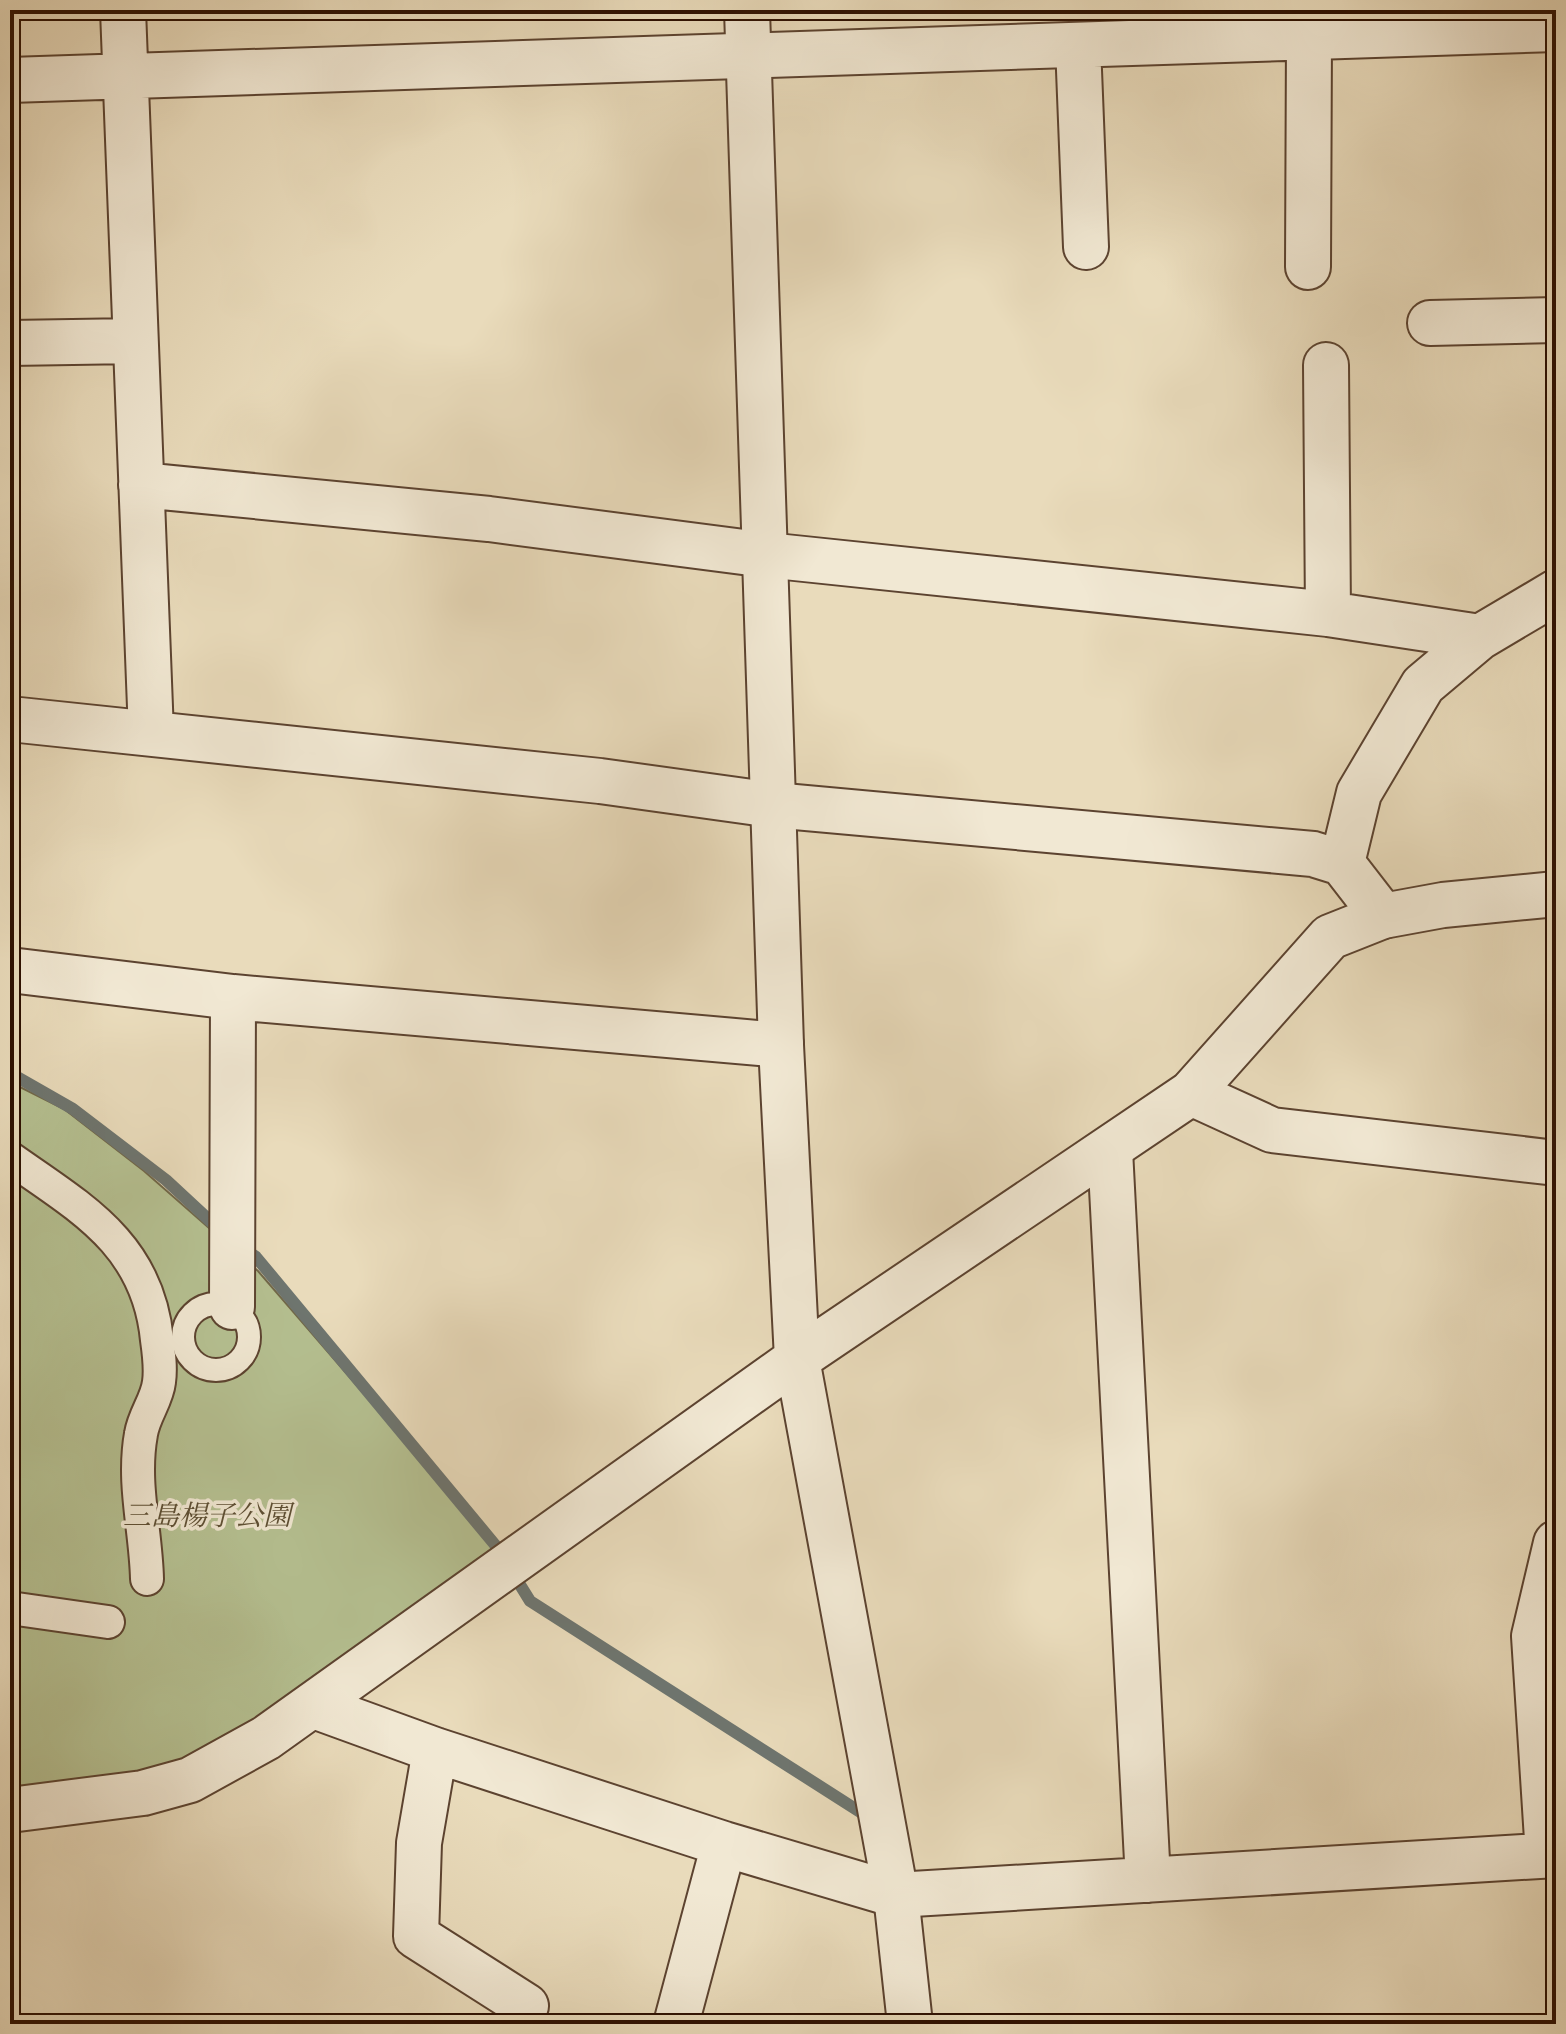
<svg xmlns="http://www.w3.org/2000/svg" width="1566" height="2034" font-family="'IM FELL Great Primer','Noto Serif JP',serif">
<rect width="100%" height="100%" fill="#e9dbbb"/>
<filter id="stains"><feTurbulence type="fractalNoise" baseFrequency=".0025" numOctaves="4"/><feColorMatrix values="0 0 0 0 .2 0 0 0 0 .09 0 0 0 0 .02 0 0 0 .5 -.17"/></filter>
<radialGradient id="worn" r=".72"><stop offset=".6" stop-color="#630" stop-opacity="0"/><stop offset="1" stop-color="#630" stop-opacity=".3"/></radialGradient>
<path fill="#b5c091" stroke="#716849" stroke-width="2" d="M 10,1082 L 64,1109 L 144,1171 L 258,1271 L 499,1550 C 399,1622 275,1727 160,1768 C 119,1784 55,1788 10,1797 Z"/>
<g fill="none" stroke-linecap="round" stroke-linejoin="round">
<path stroke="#6e756f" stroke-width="12" d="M 10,1073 L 73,1109 L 166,1180 L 221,1231
M 242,1247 L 256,1257 L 496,1546 L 530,1601 L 868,1817"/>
<g stroke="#5c4330" stroke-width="26">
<path id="service" d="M183 1337a33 33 0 1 1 66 0a33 33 0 1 1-66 0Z"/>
</g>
<g stroke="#5c4330" stroke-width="36">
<path id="pedestrian" d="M 10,1158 C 81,1208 148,1244 157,1340 C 159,1354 161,1368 159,1382 C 157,1400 144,1415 141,1434 C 132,1483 146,1531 147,1579
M 10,1608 L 108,1622"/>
</g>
<g stroke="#5c4330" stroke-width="48">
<path id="minor" d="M 123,10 L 151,733
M 1078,45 L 1086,247
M 10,80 L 1556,29
M 1308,267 L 1309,37
M 1430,323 L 1556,320
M 10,343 L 135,341
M 1326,365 L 1328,614
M 141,485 L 489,519 L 766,555 L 1328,614 L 1480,637
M 10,719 L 600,781 L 773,805 L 1313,854 L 1342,863 L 1383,916
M 1342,863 L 1359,793 L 1423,685 L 1480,637 L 1556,592
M 10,970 L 233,997 L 781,1045
M 1191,1093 L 1272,1130 L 1556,1163
M 1110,1150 L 1148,1880
M 232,1307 L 233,997
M 314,1706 L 435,1750 L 724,1844 L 896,1895 L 1556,1855
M 435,1750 L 419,1843 L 416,1936 L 526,2006 L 518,2024
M 1548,1855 L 1534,1636 L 1556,1543
M 676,2024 L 724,1844"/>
</g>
<g stroke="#5c4330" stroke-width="48">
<path id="tertiary" d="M 747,10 L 781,1045 L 797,1359 L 896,1895 L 910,2024
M 10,1810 L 143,1793 L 190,1780 L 266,1738 L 797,1359 L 1191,1093 L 1330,937 L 1383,916 L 1443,905 L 1556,894"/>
</g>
<use href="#service" stroke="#f1e8d3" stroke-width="22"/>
<use href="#pedestrian" stroke="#f1e8d3" stroke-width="32"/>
<use href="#minor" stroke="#f1e8d3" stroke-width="44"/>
<use href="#tertiary" stroke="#f1e8d3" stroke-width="44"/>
</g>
<g text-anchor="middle" stroke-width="7" stroke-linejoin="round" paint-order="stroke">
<g font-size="28" font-style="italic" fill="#5d4e33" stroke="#f1e8d3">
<text x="207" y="1525">三島楊子公園</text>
</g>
</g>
<rect width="1566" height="2034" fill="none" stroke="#e9dbbb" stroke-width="40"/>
<rect x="12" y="12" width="1542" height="2010" fill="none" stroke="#2d1001" stroke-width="4"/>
<rect x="20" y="20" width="1526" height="1994" fill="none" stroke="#2d1001" stroke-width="2"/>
<rect width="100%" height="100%" filter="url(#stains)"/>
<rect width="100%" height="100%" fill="url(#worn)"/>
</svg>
